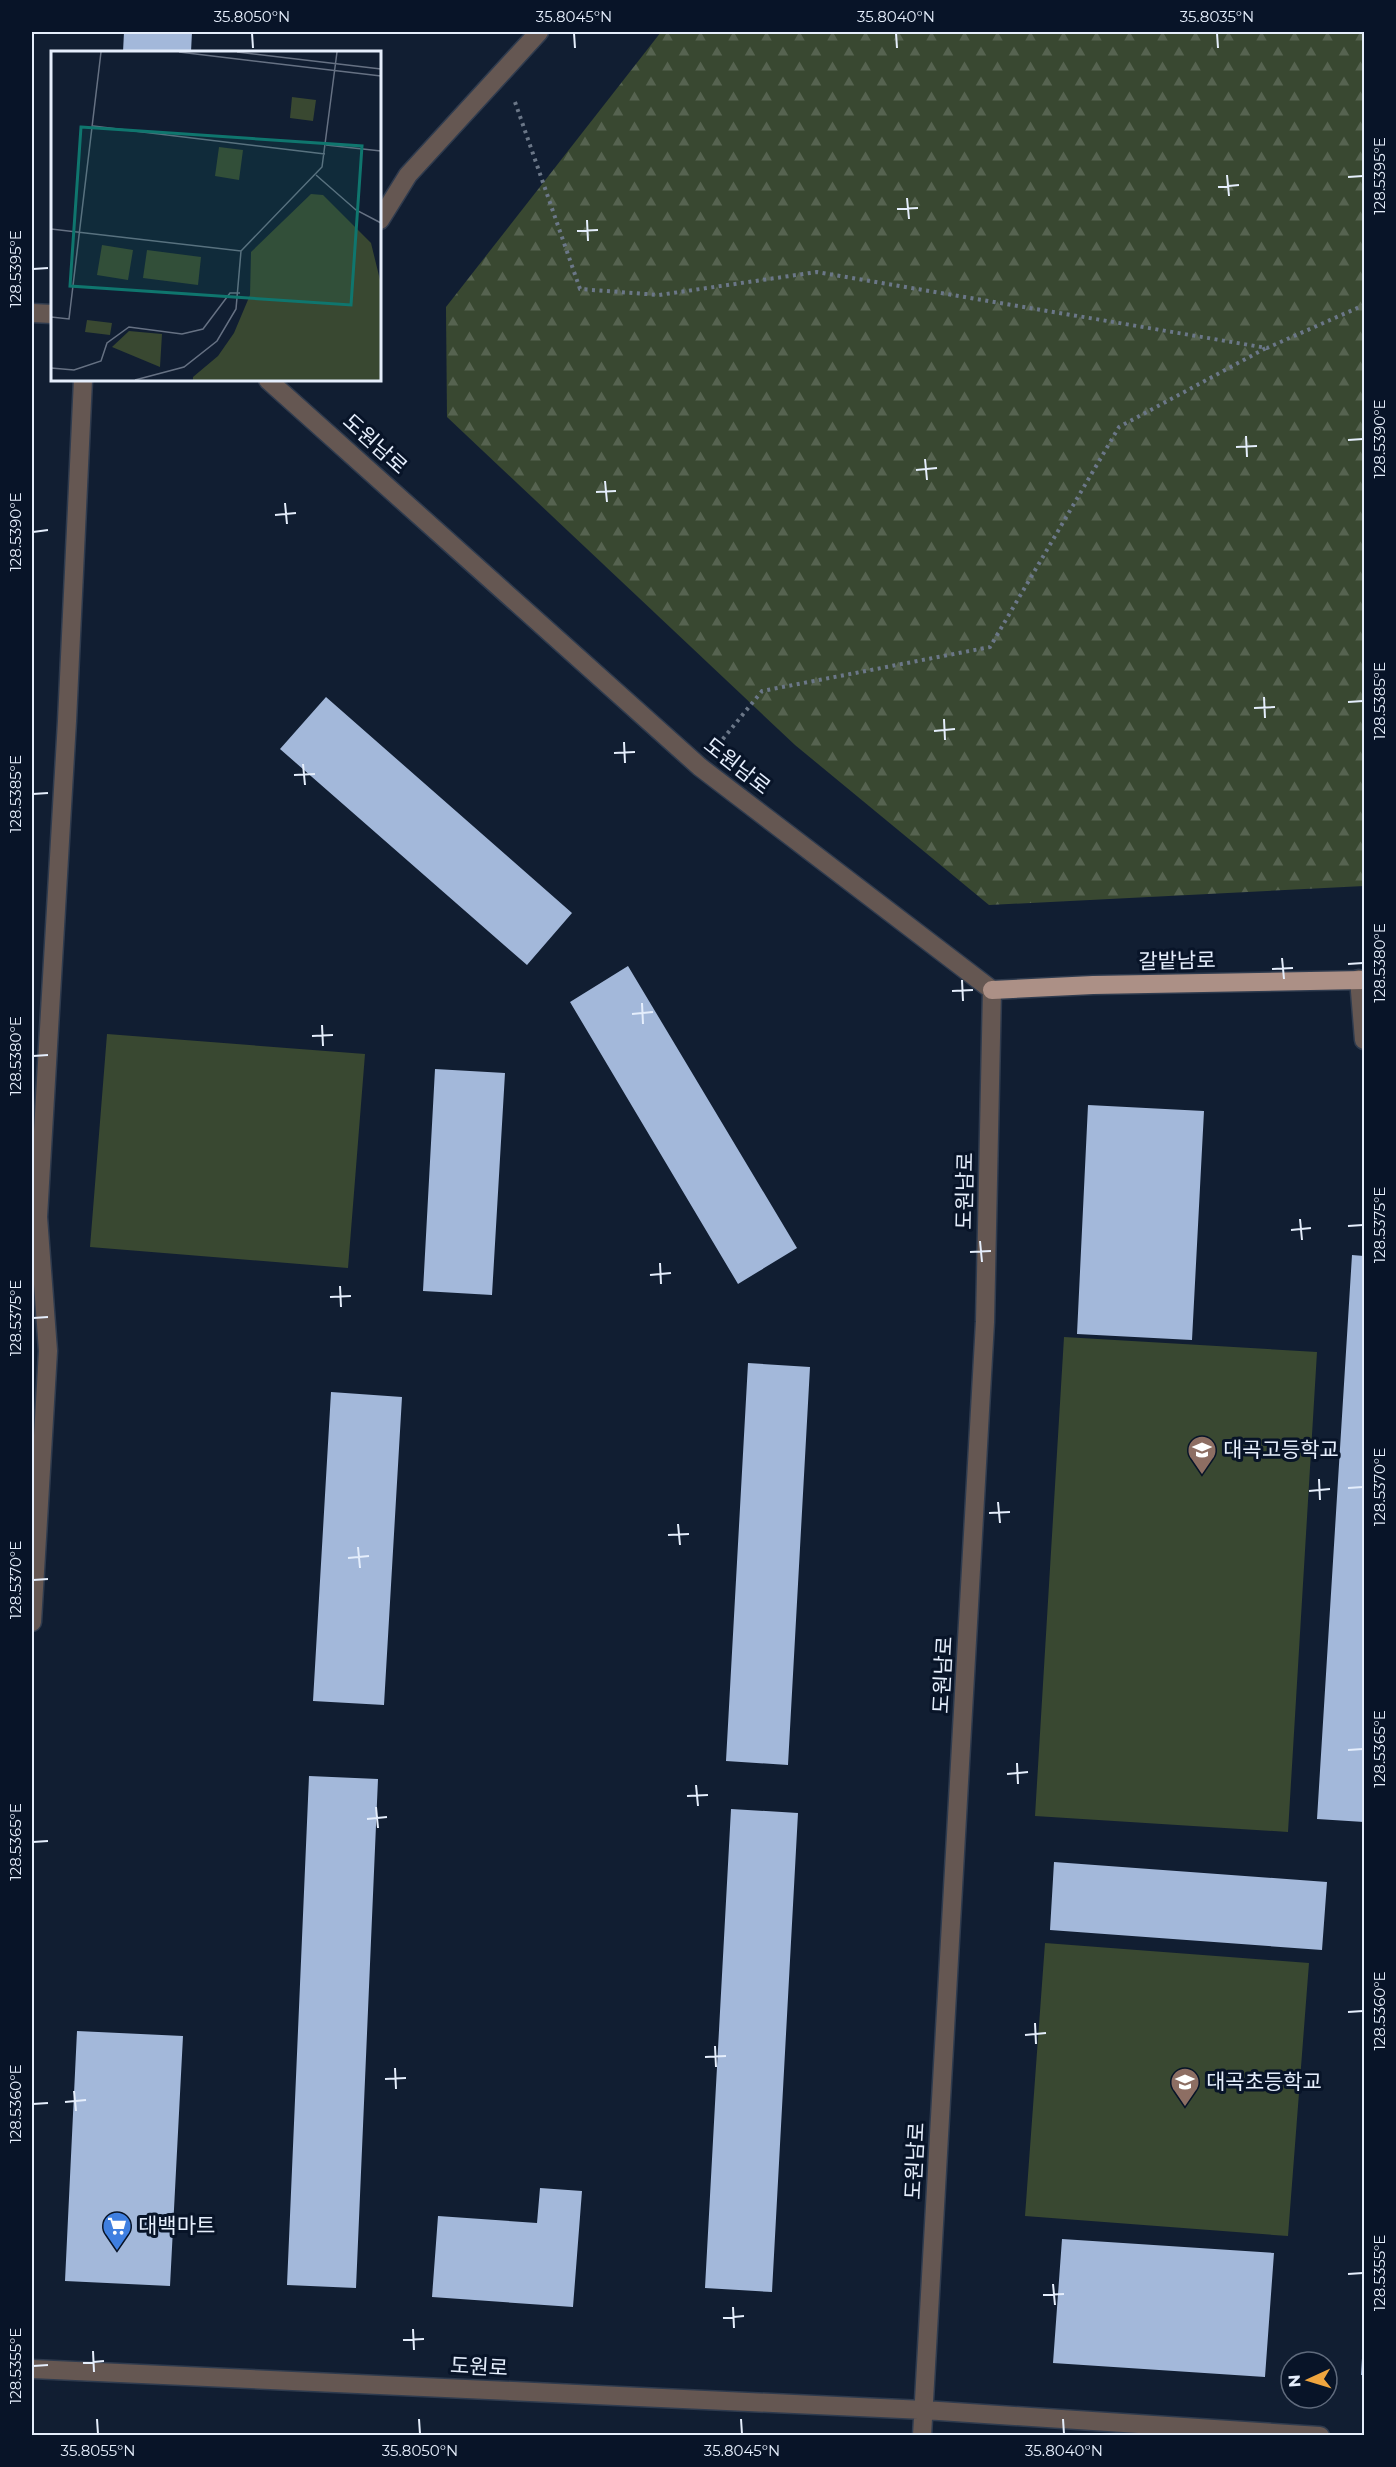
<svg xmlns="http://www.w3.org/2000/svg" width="1396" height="2467" font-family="Montserrat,'Noto Sans KR',sans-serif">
<defs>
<pattern id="forest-firs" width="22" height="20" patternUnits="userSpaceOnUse" patternTransform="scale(1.5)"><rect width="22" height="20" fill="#394831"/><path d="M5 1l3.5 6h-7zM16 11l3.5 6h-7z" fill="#566350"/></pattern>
</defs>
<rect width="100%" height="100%" fill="#111e32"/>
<path fill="url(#forest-firs)" d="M 661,32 L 1364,32 L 1364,886 L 989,905 L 795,745 L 447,417 L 446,307 Z"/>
<path fill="#394831" d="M 107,1034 L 365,1054 L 348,1268 L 90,1247 Z
M 1064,1337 L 1317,1352 L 1288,1832 L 1035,1816 Z
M 1045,1943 L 1309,1963 L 1288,2236 L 1025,2216 Z"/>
<path fill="#a3b8da" d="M 124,32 L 192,32 L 191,52 L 123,52 Z
M 326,697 L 572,913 L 527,965 L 280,749 Z
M 628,966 L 797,1248 L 738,1284 L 570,1002 Z
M 435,1069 L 505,1073 L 492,1295 L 423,1291 Z
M 1088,1105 L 1204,1111 L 1192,1340 L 1077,1334 Z
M 1352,1255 L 1364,1256 L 1364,1822 L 1317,1819 Z
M 748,1363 L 810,1367 L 788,1765 L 726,1761 Z
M 331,1392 L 402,1397 L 384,1705 L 313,1701 Z
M 309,1776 L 378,1779 L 356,2288 L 287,2285 Z
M 731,1809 L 798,1813 L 772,2292 L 705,2288 Z
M 1054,1862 L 1327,1882 L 1322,1950 L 1050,1930 Z
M 77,2031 L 183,2036 L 170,2286 L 65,2281 Z
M 540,2188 L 582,2191 L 573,2307 L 432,2297 L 438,2216 L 537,2223 Z
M 1062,2239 L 1274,2253 L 1265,2377 L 1053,2363 Z
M 1363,2341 L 1364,2341 L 1364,2375 L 1361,2375 Z"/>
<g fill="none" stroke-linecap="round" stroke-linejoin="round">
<g stroke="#2f3b4e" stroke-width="21">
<path id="minor" d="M 380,220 L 408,175 L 539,32
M 32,313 L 52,314
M 268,380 L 700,767 L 992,990 L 985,1322 L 922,2436
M 1359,979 L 1364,1040
M 32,1622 L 48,1351 L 38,1217 L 67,721 L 83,380
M 32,2369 L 924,2410 L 1320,2436"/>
</g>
<g stroke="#2f3b4e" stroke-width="21">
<path id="major" d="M 992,990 L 1093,985 L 1364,980"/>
</g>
<path stroke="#6b7788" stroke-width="4" stroke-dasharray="3 4.5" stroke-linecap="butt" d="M 515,102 L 580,289 L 659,295 L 817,272 L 1267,348 L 1364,305
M 718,745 L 762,691 L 990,647 L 1119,427 L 1266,348"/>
<use href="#minor" stroke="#655752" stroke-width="18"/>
<use href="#major" stroke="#ac9086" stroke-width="18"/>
</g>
<path fill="none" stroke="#e5eefc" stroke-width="2" d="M 252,33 L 253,48M 574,33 L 575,48M 896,33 L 897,48M 1217,33 L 1218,48M 1227,175 L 1229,196M 1348,177 L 1363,176M 1218,187 L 1239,185M 907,198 L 909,219M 897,209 L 918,208M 587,220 L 588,241M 577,231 L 598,230M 33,269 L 48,268M 1246,436 L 1247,457M 1348,440 L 1363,439M 1236,447 L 1257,446M 925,459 L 927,480M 916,470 L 937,468M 605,481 L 607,502M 596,492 L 616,491M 285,503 L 287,524M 275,515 L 296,513M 33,532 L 48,530M 1264,697 L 1265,718M 1348,702 L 1363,701M 1254,708 L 1275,707M 944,719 L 945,740M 934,731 L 955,729M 624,742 L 625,763M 614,753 L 635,752M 303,764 L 305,785M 294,775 L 315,774M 33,794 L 48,793M 1282,958 L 1284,979M 1348,964 L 1363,963M 1272,969 L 1293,968M 962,980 L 963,1001M 952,991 L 973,990M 642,1003 L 643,1024M 632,1014 L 653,1012M 322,1025 L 323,1046M 312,1036 L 333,1035M 33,1056 L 48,1055M 1300,1219 L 1302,1240M 1348,1226 L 1363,1225M 1291,1230 L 1311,1228M 980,1241 L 982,1262M 970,1252 L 991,1251M 660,1263 L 661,1284M 650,1275 L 671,1273M 340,1286 L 341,1307M 330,1297 L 351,1296M 33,1318 L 48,1317M 1319,1479 L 1320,1500M 1348,1488 L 1363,1487M 1309,1491 L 1330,1489M 998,1502 L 1000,1523M 989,1513 L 1010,1512M 678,1524 L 680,1545M 668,1535 L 689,1534M 358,1547 L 360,1568M 348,1558 L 369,1556M 33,1580 L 48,1579M 1348,1750 L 1363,1749M 1017,1763 L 1018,1784M 1007,1774 L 1028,1772M 696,1785 L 698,1806M 687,1796 L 708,1795M 376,1807 L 378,1828M 367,1819 L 387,1817M 33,1842 L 48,1841M 1348,2012 L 1363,2011M 1035,2023 L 1036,2044M 1025,2035 L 1046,2033M 715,2046 L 716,2067M 705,2057 L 726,2056M 395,2068 L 396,2089M 385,2079 L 406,2078M 74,2091 L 76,2111M 65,2102 L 86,2100M 33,2104 L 48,2103M 1348,2274 L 1363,2273M 1053,2284 L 1055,2305M 1043,2295 L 1064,2294M 733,2307 L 734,2328M 723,2318 L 744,2316M 413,2329 L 414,2350M 403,2340 L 424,2339M 93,2351 L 94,2372M 83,2363 L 104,2361M 33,2366 L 48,2365M 97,2419 L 98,2434M 419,2419 L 420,2434M 741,2419 L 742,2434M 1063,2419 L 1064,2434"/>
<defs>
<g id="school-pin" transform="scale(1.5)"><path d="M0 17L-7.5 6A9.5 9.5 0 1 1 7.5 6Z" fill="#8d6e63" stroke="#081428"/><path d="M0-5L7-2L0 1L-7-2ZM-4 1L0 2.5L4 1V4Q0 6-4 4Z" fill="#fff"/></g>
<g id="supermarket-pin" transform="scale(1.5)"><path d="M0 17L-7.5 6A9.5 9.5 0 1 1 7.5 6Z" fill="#3f7fe0" stroke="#081428"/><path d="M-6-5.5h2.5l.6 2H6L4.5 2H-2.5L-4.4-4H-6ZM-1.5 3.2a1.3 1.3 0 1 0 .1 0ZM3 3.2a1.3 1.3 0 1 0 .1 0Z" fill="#fff"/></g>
</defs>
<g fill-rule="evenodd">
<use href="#school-pin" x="1202" y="1450"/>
<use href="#school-pin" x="1185" y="2082"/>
<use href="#supermarket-pin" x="117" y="2226"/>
</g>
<g text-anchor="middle" stroke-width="6" stroke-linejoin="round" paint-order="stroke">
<g font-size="21" fill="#e5eefc" stroke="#081428">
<text transform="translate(375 444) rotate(42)" y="7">도원남로</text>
<text transform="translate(737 766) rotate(38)" y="7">도원남로</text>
<text transform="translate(1177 961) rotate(-1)" y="7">갈밭남로</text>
<text transform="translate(965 1191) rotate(-89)" y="7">도원남로</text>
<text transform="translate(943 1675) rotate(-87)" y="7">도원남로</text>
<text transform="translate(915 2161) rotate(-87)" y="7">도원남로</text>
<text transform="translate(479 2367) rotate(3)" y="7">도원로</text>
</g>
<g font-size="21" fill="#e5eefc" stroke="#081428" text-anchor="start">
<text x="1223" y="1457">대곡고등학교</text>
<text x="1206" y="2089">대곡초등학교</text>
<text x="138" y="2233">대백마트</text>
</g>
</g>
<g transform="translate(51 51)">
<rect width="330" height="330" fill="#111e32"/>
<path d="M 260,143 L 272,144 L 320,192 L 330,233 L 330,329 L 142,329 L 142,326 L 167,305 L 183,282 L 199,244 L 200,201 Z" fill="#394831"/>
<path d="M 241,46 L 265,49 L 262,70 L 239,67 ZM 168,96 L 192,99 L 188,129 L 164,125 ZM 51,194 L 82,199 L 77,229 L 46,224 ZM 96,199 L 150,206 L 147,234 L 92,227 ZM 36,269 L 61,272 L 59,284 L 34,281 ZM 78,280 L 111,283 L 109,316 L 61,296 Z" fill="#394831"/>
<path fill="none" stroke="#667183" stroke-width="1.5" d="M 128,1 L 330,25M 186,1 L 330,18M 42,75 L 274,103M 275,94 L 330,100M 265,124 L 305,159 L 330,172M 0,178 L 190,200 L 271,116 L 286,1M 0,266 L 18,268 L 50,1M 0,317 L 23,319 L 50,310 L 56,292 L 78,276 L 131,283 L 152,278 L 179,242 L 189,242M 84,329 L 133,316 L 166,290 L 185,258 L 190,200"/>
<path fill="#0f766e" fill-opacity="0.15" stroke="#0f766e" stroke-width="3" d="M 30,76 L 311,95 L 300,254 L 19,235 Z"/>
<rect width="330" height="330" fill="none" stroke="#e5eefc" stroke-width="3"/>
</g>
<rect width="1396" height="2467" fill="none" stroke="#081428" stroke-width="66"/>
<g transform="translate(1309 2380) rotate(266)"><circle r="28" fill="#081428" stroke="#606b7d" stroke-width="1.5"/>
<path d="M0-4.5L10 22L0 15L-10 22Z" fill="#f0a63f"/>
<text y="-9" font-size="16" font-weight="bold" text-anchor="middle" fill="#e5eefc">N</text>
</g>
<rect x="33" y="33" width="1330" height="2401" fill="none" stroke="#e5eefc" stroke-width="2"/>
<g font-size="15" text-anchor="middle" fill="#e5eefc">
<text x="252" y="22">35.8050°N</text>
<text x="574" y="22">35.8045°N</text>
<text x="896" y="22">35.8040°N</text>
<text x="1217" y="22">35.8035°N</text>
<text transform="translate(1380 176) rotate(-90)" y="5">128.5395°E</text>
<text transform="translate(16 269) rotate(-90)" y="5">128.5395°E</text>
<text transform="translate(1380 439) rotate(-90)" y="5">128.5390°E</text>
<text transform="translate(16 532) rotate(-90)" y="5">128.5390°E</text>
<text transform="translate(1380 701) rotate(-90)" y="5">128.5385°E</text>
<text transform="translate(16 794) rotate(-90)" y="5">128.5385°E</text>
<text transform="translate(1380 963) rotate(-90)" y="5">128.5380°E</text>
<text transform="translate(16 1056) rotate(-90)" y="5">128.5380°E</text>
<text transform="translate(1380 1225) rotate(-90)" y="5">128.5375°E</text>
<text transform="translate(16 1318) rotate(-90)" y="5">128.5375°E</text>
<text transform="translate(1380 1487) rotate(-90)" y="5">128.5370°E</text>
<text transform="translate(16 1580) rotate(-90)" y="5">128.5370°E</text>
<text transform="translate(1380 1749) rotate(-90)" y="5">128.5365°E</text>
<text transform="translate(16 1842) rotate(-90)" y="5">128.5365°E</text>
<text transform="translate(1380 2011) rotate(-90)" y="5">128.5360°E</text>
<text transform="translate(16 2104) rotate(-90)" y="5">128.5360°E</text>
<text transform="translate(1380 2273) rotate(-90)" y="5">128.5355°E</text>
<text transform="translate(16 2366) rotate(-90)" y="5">128.5355°E</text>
<text x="98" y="2456">35.8055°N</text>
<text x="420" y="2456">35.8050°N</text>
<text x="742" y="2456">35.8045°N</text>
<text x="1064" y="2456">35.8040°N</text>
</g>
</svg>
